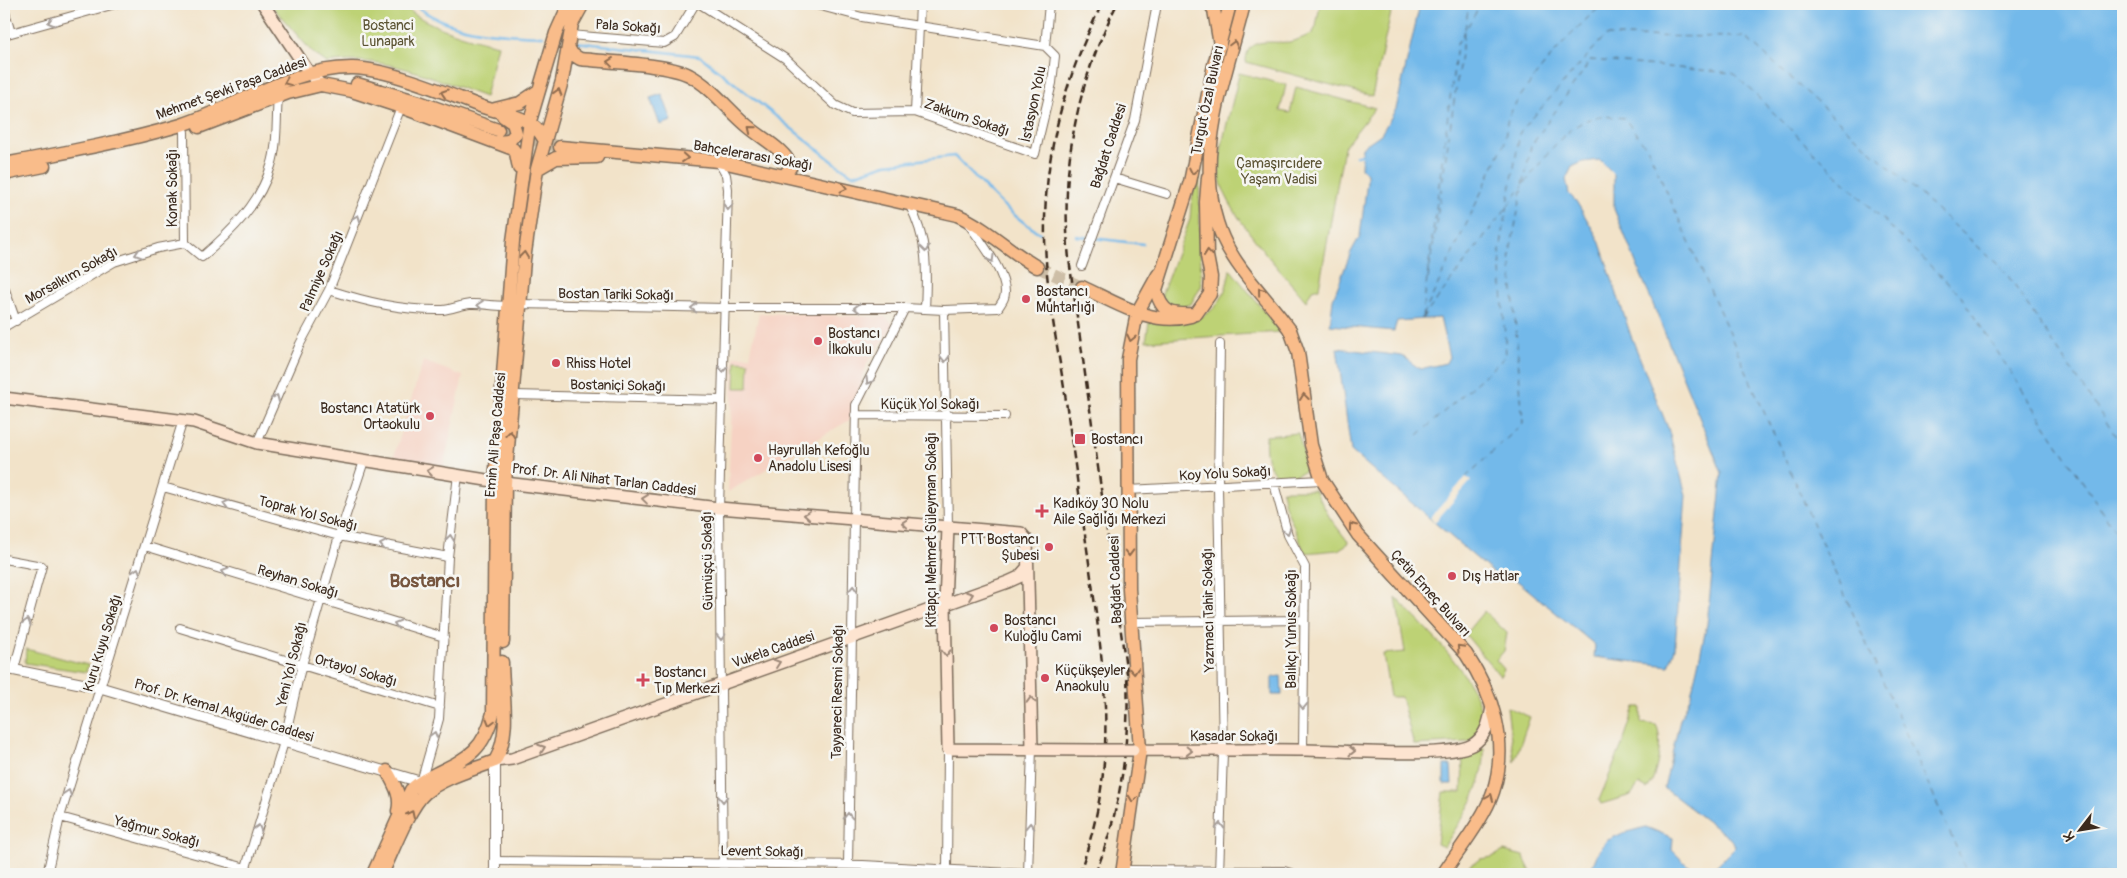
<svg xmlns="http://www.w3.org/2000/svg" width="2127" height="878" font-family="Pangolin,sans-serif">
<rect width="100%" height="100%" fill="#f6f6f2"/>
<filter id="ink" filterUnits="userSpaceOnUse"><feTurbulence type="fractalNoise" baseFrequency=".02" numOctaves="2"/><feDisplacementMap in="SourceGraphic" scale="10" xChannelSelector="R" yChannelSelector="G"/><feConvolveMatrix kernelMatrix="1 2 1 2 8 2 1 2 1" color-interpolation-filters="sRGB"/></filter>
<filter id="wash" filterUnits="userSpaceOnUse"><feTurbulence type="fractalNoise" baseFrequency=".0096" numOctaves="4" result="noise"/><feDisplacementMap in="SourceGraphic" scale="20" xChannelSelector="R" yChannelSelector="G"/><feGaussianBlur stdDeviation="1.12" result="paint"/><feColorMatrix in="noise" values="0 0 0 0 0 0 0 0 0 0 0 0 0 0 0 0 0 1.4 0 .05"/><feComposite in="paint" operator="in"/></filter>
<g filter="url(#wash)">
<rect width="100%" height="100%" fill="#f2e3c9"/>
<path fill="#f6d2c3" d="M 759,313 L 885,317 L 894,325 L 867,363 L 851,419 L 728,492 L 734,356 L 750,356 Z
M 423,361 L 463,376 L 443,469 L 394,456 Z"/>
<path fill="#bdd275" stroke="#7c7e4a" d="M 270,4 L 403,4 C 420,25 471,39 498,45 L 485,97 C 432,78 385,54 327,63 L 313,53 Z
M 1320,4 L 1393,4 L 1372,96 L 1246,62 C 1246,35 1271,44 1289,42 C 1296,41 1304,37 1312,34 L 1316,27 Z
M 1239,73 L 1286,85 L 1280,111 L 1290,113 L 1296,87 L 1375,108 L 1344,147 L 1319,288 L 1312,290 L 1306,301 C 1283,273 1219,206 1219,171 C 1219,145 1234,101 1239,73 Z
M 1199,164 L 1201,286 L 1191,304 L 1173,309 L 1161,296 L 1190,219 L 1191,204 Z
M 1230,269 L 1281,332 L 1146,341 L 1149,322 C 1194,324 1223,320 1230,269 Z
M 736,361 L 749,362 L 748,388 L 735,388 Z
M 1298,433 L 1306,462 L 1305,471 L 1285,480 C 1268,474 1264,453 1266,436 Z
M 1282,490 L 1315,490 L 1330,518 L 1349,543 L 1338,550 L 1305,553 L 1285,506 Z
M 1396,598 C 1431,635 1477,674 1485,727 L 1476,739 L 1468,742 L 1414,745 L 1401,697 L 1390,697 L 1383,654 L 1405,652 Z
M 1484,611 L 1507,633 L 1504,651 L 1496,660 L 1504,669 L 1500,676 L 1465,634 Z
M 26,649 L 88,665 L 86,672 L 25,663 Z
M 1507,707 L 1530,717 L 1514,762 Z
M 1635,707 L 1641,707 L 1641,723 L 1656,725 C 1664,737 1657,779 1647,789 L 1639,784 L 1631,795 L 1601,804 L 1599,800 L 1622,745 Z
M 1484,748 C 1486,787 1463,816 1444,847 L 1437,844 L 1443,792 L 1462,792 L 1463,754 Z
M 1504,851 L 1523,856 L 1532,874 L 1458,874 L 1480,859 L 1492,857 Z"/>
<path fill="#73b9ea" stroke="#577284" d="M 1420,4 L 2123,4 L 2123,874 L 1589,874 L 1597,855 L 1606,841 L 1623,833 L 1646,827 L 1673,838 L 1672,850 L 1687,865 L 1699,871 L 1716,866 L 1735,847 L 1732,840 L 1664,788 L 1680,720 L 1691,695 L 1707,624 L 1722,473 L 1614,209 L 1614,174 L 1600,160 L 1583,162 L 1572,167 L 1566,179 L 1569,194 L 1576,201 L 1599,240 L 1631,336 L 1668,428 L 1686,495 L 1675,648 L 1669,666 L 1594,657 L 1595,645 L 1509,574 L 1502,580 L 1497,576 L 1351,451 L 1337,348 L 1402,356 L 1420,369 L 1446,363 L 1449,357 L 1440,318 L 1397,321 L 1394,331 L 1330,325 L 1333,299 L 1351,252 L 1360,236 L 1367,181 L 1367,173 L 1361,168 L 1362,147 L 1381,134 L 1396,109 Z
M 662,94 L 672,121 L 660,125 L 650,98 Z
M 1281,676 L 1282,695 L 1272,695 L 1272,677 Z
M 1444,765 L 1451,765 L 1452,784 L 1444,784 Z"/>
<path fill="#f2e3c9" d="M 1466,477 L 1471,481 L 1435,522 L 1430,518 Z"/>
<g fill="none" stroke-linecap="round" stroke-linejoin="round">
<path stroke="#73b9ea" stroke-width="2.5" d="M 414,4 C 447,33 501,34 543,36
M 575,42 L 700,56 L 835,163 L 853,175 L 886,164 L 954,156 C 981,183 1007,214 1040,233
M 1356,156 L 1361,155
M 1076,236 L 1143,244"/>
<path stroke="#4c555b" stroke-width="1" stroke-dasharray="6 5" stroke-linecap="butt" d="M 1465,29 L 1469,4
M 1525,183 C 1543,160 1569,119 1600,117 C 1607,116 1616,117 1624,118 L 1648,149 L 1968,874
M 1428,279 L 1464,33
M 1423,316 L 1505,142 C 1506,134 1506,123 1509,116 C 1522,87 1579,22 1604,4
M 1422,318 L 1457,44 L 1481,4
M 1422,319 L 1523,186
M 1418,435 L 1506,356 L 1500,251 L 1520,132 L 1605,36 L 1745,37 L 2004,270 L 2123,447
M 1466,477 L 1523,423 L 1510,252 L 1531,146 L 1591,60 L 1733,73 L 1960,295 L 2123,543"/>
</g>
</g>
<g filter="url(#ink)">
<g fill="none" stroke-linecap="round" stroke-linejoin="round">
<path stroke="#cdbea7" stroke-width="12" stroke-dasharray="12 6" stroke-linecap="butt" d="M 498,130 L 560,147
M 1037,267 L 1082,287"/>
<g stroke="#7b6b5a" stroke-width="10">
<path id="minor" d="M 700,4 L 786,59 L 835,105 L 852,113 L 915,112 L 1035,154 L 1052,83 L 1055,56 L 1045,46
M 813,4 L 862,17 L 1045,46
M 4,9 L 11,33
M 4,35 L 115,4
M 570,35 L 664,43 L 675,37 L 695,4
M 1045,46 L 1049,4
M 915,112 L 920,4
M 184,132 L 185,243
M 718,161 L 726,175 L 728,189 L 719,508 L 723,874
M 1114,178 L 1167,194
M 909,204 C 928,240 927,269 925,309
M 185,243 L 202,257 C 231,232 260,204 271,166 C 278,145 276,119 278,97
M 1082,266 L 1135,120 L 1157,4
M 4,287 L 16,321
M 329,290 C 367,302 403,311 443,310 C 452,309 461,305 470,304 C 487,303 502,309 519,304 L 726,308 L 905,308
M 944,310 L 948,527
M 4,327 L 114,262 L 158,248 L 185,243
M 514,395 L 721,400
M 855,415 L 1005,416
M 257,443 L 300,344 L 329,290 L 401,107
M 1274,484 L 1288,535 L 1305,567 L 1303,750
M 163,487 L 339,536 L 448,557
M 1128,490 L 1322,480
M 145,546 L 444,637
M 4,559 L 42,566 L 14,669
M 1131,622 L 1304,620
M 180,628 L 440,707
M 421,782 L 439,719 L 448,557 L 458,475
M 60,817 L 246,868
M 496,861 L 863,865 L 1028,874
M 848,865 L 856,405 L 905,308 L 944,310 L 998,308 C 1000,305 1003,301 1004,298 C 1011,278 979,239 967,222
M 1123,870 L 1284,871 L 1294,874
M 947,872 L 948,749
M 47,874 L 60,817 L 183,420
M 244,874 L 284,742 L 299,676 L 339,536 L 364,461
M 1028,874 L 1032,748
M 1219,874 L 1223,752 L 1218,487 L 1220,344"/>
</g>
<g stroke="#7b6b5a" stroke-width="12">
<path id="tertiary" d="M 4,668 L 102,688 L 421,782
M 495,761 L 495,874"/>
</g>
<g stroke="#7b6b5a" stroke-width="14">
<path id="secondary" d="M 263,4 L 310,74 L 321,85
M 4,398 L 194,422 L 257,443 L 505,483 L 719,508 L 1021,533 L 1027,540 L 1032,748
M 948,527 L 945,604 L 948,749 L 1097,750
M 1133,750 C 1190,751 1248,749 1305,750 C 1338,750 1447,759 1472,745 C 1486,737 1489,722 1492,707
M 495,761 L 512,759 L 1008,582 L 1019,577 L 1027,568"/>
</g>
<g stroke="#7b6b5a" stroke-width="15">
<path id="primary" d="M 1210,4 L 1214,10 L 1220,45
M 568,47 L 572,54 L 580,59 C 607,62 667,64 689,75 C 713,88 729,111 750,128 C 763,139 785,150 791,166 L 785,175
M 357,84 L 419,102 L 498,130
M 495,109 L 520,103 L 538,91
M 199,127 L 288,93 L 321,85 L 352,91 L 401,107 L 513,149 L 516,153 L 519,168
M 497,142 L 509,141 L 516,133 L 513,123 L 503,116
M 560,147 L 718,161 L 957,215 C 987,228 1009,251 1037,267
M 4,164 C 63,153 123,142 181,125 C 237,107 292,67 353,68 C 388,69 446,93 480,106 C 504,115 530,114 544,139
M 537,169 L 556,158 L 597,157
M 4,174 L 44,166
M 1082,287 C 1117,303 1152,327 1191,316
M 1290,330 L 1298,352 L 1311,445 L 1322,480 L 1358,535 L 1466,654 C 1493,694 1509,743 1493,792 C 1485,817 1458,851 1443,874
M 503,642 L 505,483 L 524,260 L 537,169 L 562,81 L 572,24 L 583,4
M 495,761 C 512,732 502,694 502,662
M 387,771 C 394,784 402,796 398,811
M 373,874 L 411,790 C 418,782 428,778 437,773 C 469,757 484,750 493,713 L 495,482 L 513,241 L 530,121 L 556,33 L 569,4
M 382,874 C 392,853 409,807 425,793 C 444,777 473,770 495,761
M 1122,874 L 1140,750 L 1129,589 L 1128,359 L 1137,313 L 1158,275"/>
</g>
<g stroke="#7b6b5a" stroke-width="15">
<path id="trunk" d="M 1244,4 C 1226,78 1190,163 1223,238 C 1238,272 1269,300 1290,330
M 1208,177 L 1206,202 L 1207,256 L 1211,277 L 1210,294 L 1196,314 C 1173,315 1162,315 1156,290 L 1190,182 L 1214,65 L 1230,4"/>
</g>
<use href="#minor" stroke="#fff" stroke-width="8"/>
<use href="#tertiary" stroke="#fff" stroke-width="10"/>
<use href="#secondary" stroke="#fde4d0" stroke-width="11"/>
<use href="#primary" stroke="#f9bc8a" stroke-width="12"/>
<use href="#trunk" stroke="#f9bc8a" stroke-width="12"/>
<path stroke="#3b2a1e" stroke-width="2.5" stroke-dasharray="8 4" stroke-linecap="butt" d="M 1079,874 C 1117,771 1107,690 1092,584 C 1083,521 1074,458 1065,394 C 1057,343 1046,291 1045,239 C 1043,156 1065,77 1102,4
M 1095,874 C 1121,811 1130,743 1127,675 L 1069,259 C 1060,169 1076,85 1117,4"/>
<g stroke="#7b6b5a" stroke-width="14" stroke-linecap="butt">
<path id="secondary-bridge" d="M 1097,750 L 1133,750"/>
</g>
<use href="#secondary-bridge" stroke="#fde4d0" stroke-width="11"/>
</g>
<defs><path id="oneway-chevron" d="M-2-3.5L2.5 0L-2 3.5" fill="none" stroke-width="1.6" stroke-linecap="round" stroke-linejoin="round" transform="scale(1.25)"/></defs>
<g stroke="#a79f9a">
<use href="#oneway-chevron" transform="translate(51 22) rotate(164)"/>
<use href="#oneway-chevron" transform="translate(728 207) rotate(91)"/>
<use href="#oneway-chevron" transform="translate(357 218) rotate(-69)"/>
<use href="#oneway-chevron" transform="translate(925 249) rotate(82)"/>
<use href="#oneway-chevron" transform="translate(138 254) rotate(162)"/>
<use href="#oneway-chevron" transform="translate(991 259) rotate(60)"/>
<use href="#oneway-chevron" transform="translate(480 305) rotate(-175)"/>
<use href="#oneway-chevron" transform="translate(694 308) rotate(-179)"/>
<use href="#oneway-chevron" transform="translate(857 308) rotate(180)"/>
<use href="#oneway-chevron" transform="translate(945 359) rotate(89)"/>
<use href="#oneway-chevron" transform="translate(723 369) rotate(93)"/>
<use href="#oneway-chevron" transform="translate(869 381) rotate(119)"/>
<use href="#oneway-chevron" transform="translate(276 398) rotate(-66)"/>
<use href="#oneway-chevron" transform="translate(226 504) rotate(-165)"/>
<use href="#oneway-chevron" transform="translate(1287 531) rotate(71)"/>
<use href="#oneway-chevron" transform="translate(450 538) rotate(-83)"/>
<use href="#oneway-chevron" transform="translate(383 545) rotate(-169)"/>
<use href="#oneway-chevron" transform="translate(137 571) rotate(-73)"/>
<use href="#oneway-chevron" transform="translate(225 572) rotate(-163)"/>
<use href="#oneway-chevron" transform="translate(853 589) rotate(-88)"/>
<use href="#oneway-chevron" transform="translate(27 622) rotate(-75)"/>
<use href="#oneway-chevron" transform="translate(397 624) rotate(-164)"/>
<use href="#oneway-chevron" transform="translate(721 637) rotate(89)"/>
<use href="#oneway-chevron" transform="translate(1303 706) rotate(91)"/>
<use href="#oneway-chevron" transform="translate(434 735) rotate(-74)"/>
<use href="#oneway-chevron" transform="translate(68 793) rotate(-72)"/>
<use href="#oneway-chevron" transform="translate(723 799) rotate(89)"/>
<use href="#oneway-chevron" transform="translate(848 816) rotate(-90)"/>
<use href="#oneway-chevron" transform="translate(1030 826) rotate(-88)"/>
<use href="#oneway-chevron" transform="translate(1220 826) rotate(-88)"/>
<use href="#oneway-chevron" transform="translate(258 828) rotate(-73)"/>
</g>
<g stroke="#906c4f">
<use href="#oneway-chevron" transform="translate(1234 44) rotate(-75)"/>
<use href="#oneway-chevron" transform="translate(610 62) rotate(-173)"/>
<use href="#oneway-chevron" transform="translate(287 82) rotate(158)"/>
<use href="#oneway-chevron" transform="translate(558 92) rotate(-73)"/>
<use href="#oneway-chevron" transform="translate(444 93) rotate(-162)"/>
<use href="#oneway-chevron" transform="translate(751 129) rotate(-141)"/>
<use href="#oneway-chevron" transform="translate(685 158) rotate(5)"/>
<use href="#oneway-chevron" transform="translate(1193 171) rotate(102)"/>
<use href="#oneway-chevron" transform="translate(844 188) rotate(13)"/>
<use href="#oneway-chevron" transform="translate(1208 253) rotate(-95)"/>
<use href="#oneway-chevron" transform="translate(524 255) rotate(-83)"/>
<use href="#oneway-chevron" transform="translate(1261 291) rotate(-129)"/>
<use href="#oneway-chevron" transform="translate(1131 338) rotate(103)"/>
<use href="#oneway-chevron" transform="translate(1304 397) rotate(-97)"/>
<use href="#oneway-chevron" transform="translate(510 434) rotate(-84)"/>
<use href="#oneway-chevron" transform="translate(1352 526) rotate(-126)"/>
<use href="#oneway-chevron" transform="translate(1129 553) rotate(89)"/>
<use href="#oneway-chevron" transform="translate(1460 648) rotate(-133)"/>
<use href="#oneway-chevron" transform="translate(1134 671) rotate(86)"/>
<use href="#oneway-chevron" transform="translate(490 722) rotate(105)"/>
<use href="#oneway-chevron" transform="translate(1490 797) rotate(-67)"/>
<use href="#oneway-chevron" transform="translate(1133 799) rotate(98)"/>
<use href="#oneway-chevron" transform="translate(411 814) rotate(-64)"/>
</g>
<g stroke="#9c8777">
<use href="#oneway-chevron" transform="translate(430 471) rotate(-171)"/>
<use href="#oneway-chevron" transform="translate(645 499) rotate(-173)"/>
<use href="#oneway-chevron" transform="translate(807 515) rotate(-175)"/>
<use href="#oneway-chevron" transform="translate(905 523) rotate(-175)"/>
<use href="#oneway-chevron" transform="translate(970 595) rotate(-20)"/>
<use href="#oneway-chevron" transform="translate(946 653) rotate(89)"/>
<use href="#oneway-chevron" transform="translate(777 663) rotate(-19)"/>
<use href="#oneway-chevron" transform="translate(1031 700) rotate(-92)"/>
<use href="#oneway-chevron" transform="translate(542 748) rotate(-20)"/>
<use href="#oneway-chevron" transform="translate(1189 751) rotate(1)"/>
<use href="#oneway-chevron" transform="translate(1352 751) rotate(1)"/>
</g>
</g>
<g fill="#d1495b" stroke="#f6f6f2" stroke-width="2">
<circle cx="1026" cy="299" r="5"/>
<circle cx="818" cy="341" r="5"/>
<circle cx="556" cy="363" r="5"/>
<circle cx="430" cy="416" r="5"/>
<rect x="1074" y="433" width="12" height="12" rx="2.5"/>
<circle cx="758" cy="458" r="5"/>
<path d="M1039.5 503.5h5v5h5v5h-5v5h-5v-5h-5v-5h5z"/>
<circle cx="1049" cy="547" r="5"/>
<circle cx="1452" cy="576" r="5"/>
<circle cx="994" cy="628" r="5"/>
<circle cx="1045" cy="678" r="5"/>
<path d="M640.5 672.5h5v5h5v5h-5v5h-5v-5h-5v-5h5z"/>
</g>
<g text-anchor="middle" stroke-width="5" stroke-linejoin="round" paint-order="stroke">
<g font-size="14" fill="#5c5434" stroke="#f6f6f2">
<text x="388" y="30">Bostanci<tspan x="388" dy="16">Lunapark</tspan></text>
<text x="1279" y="168">Çamaşırcıdere<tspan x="1279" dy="16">Yaşam Vadisi</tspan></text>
</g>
<g font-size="14" fill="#3b2a1e" stroke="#f6f6f2">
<text transform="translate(628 26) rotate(4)" y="5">Pala Sokağı</text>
<text transform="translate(231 88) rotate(-20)" y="5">Mehmet Şevki Paşa Caddesi</text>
<text transform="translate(1207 100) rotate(-78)" y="5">Turgut Özal Bulvarı</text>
<text transform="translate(1033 104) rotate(-78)" y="5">İstasyon Yolu</text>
<text transform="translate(967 117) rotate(19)" y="5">Zakkum Sokağı</text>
<text transform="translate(1108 146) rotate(-72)" y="5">Bağdat Caddesi</text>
<text transform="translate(753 155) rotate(10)" y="5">Bahçelerarası Sokağı</text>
<text transform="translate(172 188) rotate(-90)" y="5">Konak Sokağı</text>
<text transform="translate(321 271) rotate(-66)" y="5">Palmiye Sokağı</text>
<text transform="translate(71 275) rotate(-29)" y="5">Morsalkım Sokağı</text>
<text transform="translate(616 294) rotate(1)" y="5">Bostan Tariki Sokağı</text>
<text transform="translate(618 385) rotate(1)" y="5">Bostaniçi Sokağı</text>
<text x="930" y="409">Küçük Yol Sokağı</text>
<text transform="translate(495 435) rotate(-85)" y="5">Emin Ali Paşa Caddesi</text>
<text transform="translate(1225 473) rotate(-3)" y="5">Koy Yolu Sokağı</text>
<text transform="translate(604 479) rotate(7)" y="5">Prof. Dr. Ali Nihat Tarlan Caddesi</text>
<text transform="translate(308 513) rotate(15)" y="5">Toprak Yol Sokağı</text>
<text transform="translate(931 530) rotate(-90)" y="5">Kitapçı Mehmet Süleyman Sokağı</text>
<text transform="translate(707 561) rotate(-91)" y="5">Gümüşçü Sokağı</text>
<text transform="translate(1115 580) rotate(-92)" y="5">Bağdat Caddesi</text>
<text transform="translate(298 581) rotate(17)" y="5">Reyhan Sokağı</text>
<text transform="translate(1431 593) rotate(48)" y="5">Çetin Emeç Bulvarı</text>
<text transform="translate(1208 610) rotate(-91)" y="5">Yazmacı Tahir Sokağı</text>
<text transform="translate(1291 629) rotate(-90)" y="5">Balıkçı Yunus Sokağı</text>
<text transform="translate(102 643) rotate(-73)" y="5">Kuru Kuyu Sokağı</text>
<text transform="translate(773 649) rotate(-19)" y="5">Vukela Caddesi</text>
<text transform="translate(291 664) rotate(-76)" y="5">Yeni Yol Sokağı</text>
<text transform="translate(356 670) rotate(16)" y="5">Ortayol Sokağı</text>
<text transform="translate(837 692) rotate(-89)" y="5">Tayyareci Resmi Sokağı</text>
<text transform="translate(224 710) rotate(17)" y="5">Prof. Dr. Kemal Akgüder Caddesi</text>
<text x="1234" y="741">Kasadar Sokağı</text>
<text transform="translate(157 831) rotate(15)" y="5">Yağmur Sokağı</text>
<text transform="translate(762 851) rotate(1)" y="5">Levent Sokağı</text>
</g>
<g font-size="14" fill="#3b2a1e" stroke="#f6f6f2" text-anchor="start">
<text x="1036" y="296">Bostancı<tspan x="1036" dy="16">Muhtarlığı</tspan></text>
<text x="828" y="338">Bostancı<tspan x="828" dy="16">İlkokulu</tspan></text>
<text x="566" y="368">Rhiss Hotel</text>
<text x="420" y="413" text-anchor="end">Bostancı Atatürk<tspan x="420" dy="16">Ortaokulu</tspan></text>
<text x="1091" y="444">Bostancı</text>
<text x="768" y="455">Hayrullah Kefoğlu<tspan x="768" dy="16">Anadolu Lisesi</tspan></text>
<text x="1053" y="508">Kadıköy 30 Nolu<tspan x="1053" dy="16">Aile Sağlığı Merkezi</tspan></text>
<text x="1039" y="544" text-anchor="end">PTT Bostancı<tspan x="1039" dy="16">Şubesi</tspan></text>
<text x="1462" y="581">Dış Hatlar</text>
<text x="1004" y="625">Bostancı<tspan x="1004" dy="16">Kuloğlu Cami</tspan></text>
<text x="1055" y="675">Küçükşeyler<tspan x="1055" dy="16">Anaokulu</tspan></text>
<text x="654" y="677">Bostancı<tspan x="654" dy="16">Tıp Merkezi</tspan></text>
</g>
<g font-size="19" font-weight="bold" fill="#76553e" stroke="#f6f6f2">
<text x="425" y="587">Bostancı</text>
</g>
</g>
<rect width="2127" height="878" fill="none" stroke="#f6f6f2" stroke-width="20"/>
<g transform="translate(2080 830) rotate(239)" stroke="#f6f6f2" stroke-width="4" paint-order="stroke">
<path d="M0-4L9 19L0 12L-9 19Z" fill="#3b2a1e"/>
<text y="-8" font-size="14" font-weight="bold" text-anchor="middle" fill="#3b2a1e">K</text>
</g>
</svg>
